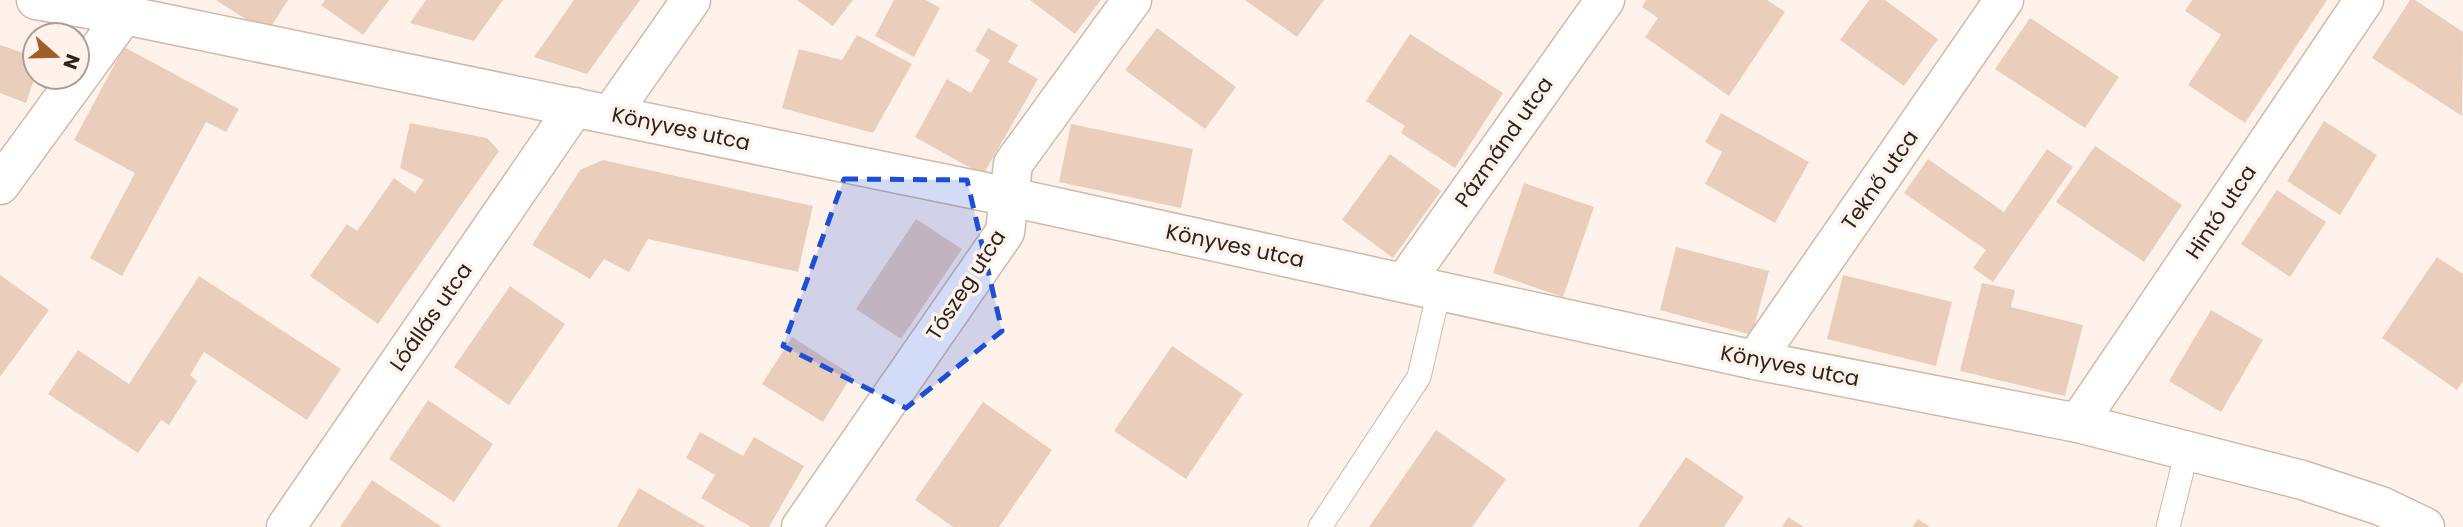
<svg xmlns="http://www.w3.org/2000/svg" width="2463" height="527" font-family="Poppins,sans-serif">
<rect width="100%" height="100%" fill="#fef2eb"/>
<path fill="#eacebb" d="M 216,0 L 288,0 L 267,33 Z
M 325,0 L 389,0 L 363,35 L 321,5 Z
M 426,0 L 503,0 L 474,41 L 410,23 Z
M 574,0 L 640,0 L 587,74 L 534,57 Z
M 797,0 L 853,0 L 833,26 Z
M 894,0 L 926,0 L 940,8 L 914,57 L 875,36 Z
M 1030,0 L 1101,0 L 1075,34 Z
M 1245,0 L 1324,0 L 1297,37 Z
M 1646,0 L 1767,0 L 1785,12 L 1729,96 L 1645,37 L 1658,18 L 1642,7 Z
M 1869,0 L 1885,0 L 1938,39 L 1904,86 L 1840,40 Z
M 2192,0 L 2327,0 L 2245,123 L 2188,85 L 2221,35 L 2185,11 Z
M 2410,0 L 2415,0 L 2463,32 L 2462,116 L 2372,58 Z
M 2030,18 L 2119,77 L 2085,128 L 1995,69 Z
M 988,28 L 1018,45 L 1008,62 L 1038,79 L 983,175 L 915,137 L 947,79 L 971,93 L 990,60 L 975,51 Z
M 1157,28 L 1236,87 L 1205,129 L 1125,70 Z
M 1410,34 L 1503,93 L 1455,168 L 1401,133 L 1405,126 L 1366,101 Z
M 857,35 L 912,64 L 873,133 L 782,108 L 799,49 L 842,60 Z
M 0,45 L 35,57 L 35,77 L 26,103 L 0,93 Z
M 124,47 L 239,109 L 226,132 L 206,122 L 122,276 L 90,258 L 135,173 L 74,140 Z
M 1721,113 L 1809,162 L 1775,223 L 1705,184 L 1722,152 L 1705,142 Z
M 2324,121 L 2377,155 L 2340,215 L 2287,181 Z
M 410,123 L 487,138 L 499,151 L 378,324 L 310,276 L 347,224 L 357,231 L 394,178 L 415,193 L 424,180 L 400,168 Z
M 1071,124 L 1193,149 L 1181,208 L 1059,182 Z
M 2095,146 L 2182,205 L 2144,262 L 2056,202 Z
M 2047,149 L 2073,167 L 1993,282 L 1973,268 L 1986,250 L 1904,193 L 1928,159 L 2004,212 Z
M 1390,154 L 1441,191 L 1393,258 L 1342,220 Z
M 603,160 L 813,206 L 798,272 L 648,239 L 629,272 L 604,259 L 590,279 L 532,245 L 580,170 Z
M 1524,183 L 1594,207 L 1563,297 L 1493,273 Z
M 2277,190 L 2326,222 L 2290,277 L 2241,244 Z
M 916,219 L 962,249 L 901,339 L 856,309 Z
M 1676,247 L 1769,271 L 1752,335 L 1660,310 Z
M 2437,257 L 2463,274 L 2463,381 L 2457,390 L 2382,338 Z
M 0,275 L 49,310 L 0,377 Z
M 1843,275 L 1952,302 L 1936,366 L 1827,339 Z
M 199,276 L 341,369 L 307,420 L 204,352 L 190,375 L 197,381 L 169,425 L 161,420 L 138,453 L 48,394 L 78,350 L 129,384 Z
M 1982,283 L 2015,290 L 2011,307 L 2083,325 L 2065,396 L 1960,371 Z
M 510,286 L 565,324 L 509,405 L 454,367 Z
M 2211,310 L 2263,340 L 2221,412 L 2169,381 Z
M 792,337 L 852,375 L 823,422 L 762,384 Z
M 1172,346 L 1243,394 L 1186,479 L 1114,431 Z
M 428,400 L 493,444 L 454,502 L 389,459 Z
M 983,402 L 1052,450 L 999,527 L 953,527 L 915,500 Z
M 1436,430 L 1506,479 L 1472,527 L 1369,527 Z
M 700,432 L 743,456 L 754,437 L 804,466 L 769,527 L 751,527 L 701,498 L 715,475 L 686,458 Z
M 1686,457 L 1744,497 L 1724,527 L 1638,527 Z
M 372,480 L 442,527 L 340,527 Z
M 639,488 L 706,527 L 617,527 Z
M 1788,517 L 1804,527 L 1782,527 Z
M 1918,519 L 1930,527 L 1912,527 Z"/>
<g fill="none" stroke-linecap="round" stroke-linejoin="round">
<g stroke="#d4b8a6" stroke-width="25">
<path id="lane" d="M 1320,527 L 1419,377 L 1439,291
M 2168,527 L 2187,451"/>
</g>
<g stroke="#d4b8a6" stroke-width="41">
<path id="street" d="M 611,114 L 691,0
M 0,185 L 124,15
M 1404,283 L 1605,0
M 1755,360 L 2004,0
M 2078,423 L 2364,0
M 286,527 L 575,107
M 801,527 L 1005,232 L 1013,164 L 1132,0"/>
</g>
<g stroke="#d4b8a6" stroke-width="41">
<path id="secondary" d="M 36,0 L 124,15 L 1010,197 L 1755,360 L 2078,423 L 2302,480 L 2381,506 L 2425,527"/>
</g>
<use href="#lane" stroke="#fff" stroke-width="23"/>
<use href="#street" stroke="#fff" stroke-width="38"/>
<use href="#secondary" stroke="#fff" stroke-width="38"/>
</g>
<path fill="#1d4ed8" fill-opacity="0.2" stroke="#1d4ed8" stroke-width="5" stroke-dasharray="14 9" stroke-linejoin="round" d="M 844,179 L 967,180 L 1002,331 L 906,408 L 783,346 Z"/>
<g text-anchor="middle" stroke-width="7" stroke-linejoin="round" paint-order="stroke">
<g font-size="21" fill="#2d231c" stroke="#fef2eb">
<text transform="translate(681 129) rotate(12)" y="7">Könyves utca</text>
<text transform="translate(1504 142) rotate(-55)" y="7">Pázmánd utca</text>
<text transform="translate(1880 180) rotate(-55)" y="7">Teknő utca</text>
<text transform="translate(2221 212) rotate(-56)" y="7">Hintó utca</text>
<text transform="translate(1235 246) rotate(12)" y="7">Könyves utca</text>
<text transform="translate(966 285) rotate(-57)" y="7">Tószeg utca</text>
<text transform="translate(431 317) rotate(-55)" y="7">Lóállás utca</text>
<text transform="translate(1790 366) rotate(11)" y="7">Könyves utca</text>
</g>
</g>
<g transform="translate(56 56) rotate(110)"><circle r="33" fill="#fef2eb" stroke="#aa9f98" stroke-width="2"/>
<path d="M0-5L12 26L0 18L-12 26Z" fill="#a05f2a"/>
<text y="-10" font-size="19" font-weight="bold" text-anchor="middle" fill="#2d231c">N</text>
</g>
</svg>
